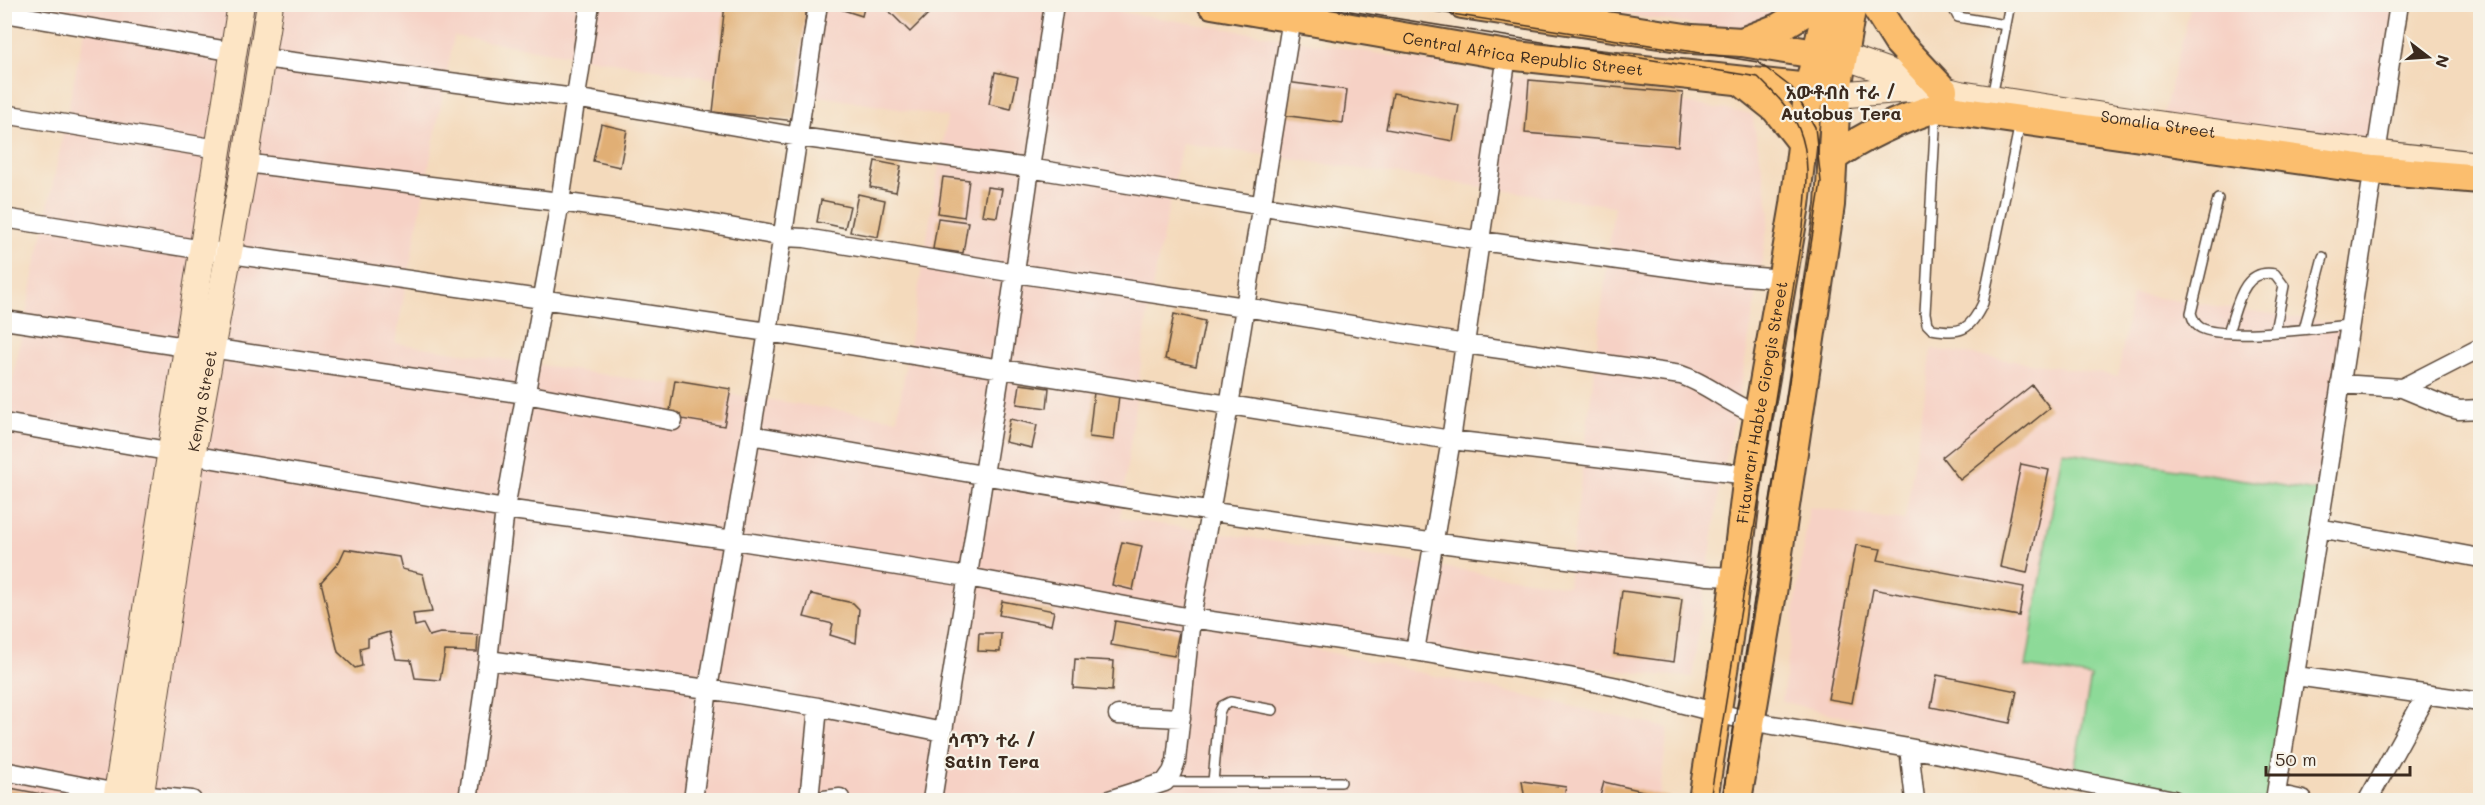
<svg xmlns="http://www.w3.org/2000/svg" width="2485" height="805" font-family="Mali,'Noto Sans Ethiopic',sans-serif">
<rect width="100%" height="100%" fill="#f7f3e8"/>
<filter id="ink" filterUnits="userSpaceOnUse"><feTurbulence type="fractalNoise" baseFrequency=".0167" numOctaves="2"/><feDisplacementMap in="SourceGraphic" scale="12" xChannelSelector="R" yChannelSelector="G"/><feConvolveMatrix kernelMatrix="1 2 1 2 8 2 1 2 1" color-interpolation-filters="sRGB"/></filter>
<filter id="wash" filterUnits="userSpaceOnUse"><feTurbulence type="fractalNoise" baseFrequency=".008" numOctaves="4" result="noise"/><feDisplacementMap in="SourceGraphic" scale="24" xChannelSelector="R" yChannelSelector="G"/><feGaussianBlur stdDeviation="1.35" result="paint"/><feColorMatrix in="noise" values="0 0 0 0 0 0 0 0 0 0 0 0 0 0 0 0 0 1.4 0 .05"/><feComposite in="paint" operator="in"/></filter>
<g filter="url(#wash)">
<rect width="100%" height="100%" fill="#f4dabc"/>
<path fill="#f6d1c5" fill-rule="evenodd" d="M 8,5 L 1078,5 L 1752,114 L 1770,212 L 1739,397 L 1720,486 L 1692,677 L 1657,675 L 1198,623 L 1668,728 L 1659,800 L 125,800 L 123,793 L 5,772 L 4,393 L 10,393 L 87,17 ZM 454,36 L 947,117 L 897,419 L 395,343 ZM 1182,143 L 1614,206 L 1568,586 L 1120,518 L 1149,303 Z
M 1558,5 L 1787,5 L 1774,36 Z
M 2191,5 L 2395,5 L 2372,156 L 2160,128 Z
M 2132,294 L 2348,325 L 2322,492 L 2188,800 L 2073,776 L 1782,701 L 1809,507 L 1905,520 L 1932,349 L 2118,376 Z
M 4,774 L 121,800 L 5,800 Z"/>
<path fill="#8dda98" stroke="#64825b" stroke-width="1.5" d="M 2062,451 L 2322,492 L 2271,800 L 2188,800 L 2073,776 L 2091,677 L 2026,667 Z"/>
<g id="blocks">
<path fill="#e1af74" d="M 725,4 L 807,4 L 795,121 L 713,112 Z
M 841,4 L 865,4 L 862,16 L 840,9 Z
M 896,4 L 923,4 L 930,12 L 910,32 L 889,11 Z
M 995,72 L 1018,77 L 1011,109 L 989,104 Z
M 1529,80 L 1683,93 L 1678,146 L 1525,133 Z
M 1286,82 L 1347,90 L 1343,123 L 1282,115 Z
M 1393,93 L 1459,105 L 1453,141 L 1386,129 Z
M 601,124 L 627,130 L 620,167 L 593,161 Z
M 875,161 L 901,166 L 896,192 L 870,187 Z
M 943,177 L 969,180 L 964,217 L 938,213 Z
M 987,187 L 1002,189 L 997,217 L 982,215 Z
M 858,194 L 885,200 L 878,237 L 850,232 Z
M 821,200 L 850,206 L 845,228 L 817,222 Z
M 938,218 L 968,222 L 963,253 L 933,249 Z
M 1174,314 L 1205,321 L 1196,366 L 1165,359 Z
M 675,380 L 731,389 L 724,426 L 669,417 Z
M 1020,384 L 1049,388 L 1047,408 L 1017,404 Z
M 2032,385 L 2050,408 L 1960,480 L 1942,457 Z
M 1094,392 L 1119,395 L 1114,440 L 1089,437 Z
M 1010,419 L 1037,425 L 1032,448 L 1005,442 Z
M 2021,464 L 2049,470 L 2027,573 L 2000,567 Z
M 1122,542 L 1142,546 L 1133,590 L 1112,585 Z
M 1856,545 L 1881,549 L 1878,560 L 2024,587 L 2019,616 L 1873,589 L 1852,703 L 1828,699 Z
M 345,549 L 399,557 L 402,569 L 423,574 L 432,612 L 413,614 L 415,626 L 423,624 L 429,636 L 440,633 L 478,635 L 477,652 L 445,651 L 440,680 L 415,678 L 411,660 L 396,659 L 389,632 L 368,638 L 368,646 L 360,648 L 362,666 L 355,668 L 338,652 L 321,582 L 339,562 Z
M 1622,591 L 1682,599 L 1674,662 L 1614,654 Z
M 811,594 L 853,603 L 859,609 L 856,643 L 830,635 L 833,624 L 804,617 Z
M 1002,601 L 1054,611 L 1051,625 L 999,615 Z
M 1115,621 L 1179,632 L 1174,656 L 1111,645 Z
M 979,633 L 1001,633 L 1000,652 L 978,651 Z
M 1075,659 L 1114,661 L 1112,691 L 1073,688 Z
M 1937,675 L 2017,691 L 2010,723 L 1931,707 Z
M 1522,781 L 1566,787 L 1563,800 L 1525,800 Z
M 1604,782 L 1669,797 L 1668,800 L 1599,800 Z
M 10,788 L 68,799 L 68,800 L 7,800 Z
M 1270,796 L 1301,799 L 1301,800 L 1269,800 Z"/>
</g>
</g>
<g filter="url(#ink)">
<use href="#blocks" fill-opacity="0" stroke="#574436" stroke-width="1.5"/>
<g fill="none" stroke-linecap="round" stroke-linejoin="round">
<g stroke="#574436" stroke-width="12">
<path id="service" d="M 1951,4 L 1958,17 L 2006,25
M 1992,97 L 2010,4
M 1936,112 L 1925,313 L 1927,324 L 1932,329 C 1961,334 1970,331 1983,303 L 2020,123
M 2218,199 L 2191,313 C 2193,320 2195,325 2201,328 C 2224,340 2319,328 2349,325
M 2304,329 L 2323,257
M 2228,332 C 2237,308 2242,267 2275,274 L 2284,286 L 2275,331
M 1165,782 L 1341,782
M 1213,782 L 1219,713 L 1222,706 L 1230,702 L 1273,710"/>
</g>
<g stroke="#574436" stroke-width="21">
<path id="minor" d="M 4,13 L 235,52
M 263,58 L 575,98 L 799,137 L 1029,168 L 1481,241 L 1719,274 L 1783,279
M 4,114 L 218,149
M 245,163 L 560,202 L 691,220 L 784,237 L 805,238 L 1015,273 L 1245,307 L 1465,344 L 1681,375 C 1709,384 1731,406 1759,415
M 4,218 L 203,250 L 768,332 L 1451,440 L 1748,475
M 4,320 L 186,347
M 210,348 L 525,394 L 673,421
M 2340,384 L 2402,388 L 2448,407 L 2459,410 L 2480,409
M 2402,388 L 2480,348
M 4,423 L 505,509 L 734,540 L 967,577 L 1191,618 L 1415,651 L 1569,677 L 1618,687 L 1749,721 L 1909,748 L 2174,800
M 751,435 C 903,462 1054,488 1207,511 C 1373,536 1541,556 1708,576 L 1737,577
M 2319,528 L 2480,558
M 1415,651 L 1451,440 L 1507,55
M 488,660 L 708,689 L 818,707 L 943,732
M 2296,676 L 2480,702
M 1118,715 L 1181,718
M 1909,748 L 1915,800
M 4,771 L 117,793 L 192,800
M 2276,794 L 2303,800
M 468,800 L 488,660 L 505,509 L 560,202 L 590,4
M 693,800 L 708,689 L 768,332 L 818,4
M 809,800 L 818,707
M 824,800 L 840,798
M 932,800 L 1001,368 L 1054,4
M 1109,800 L 1165,782 L 1172,772 L 1176,761 L 1191,618 L 1229,406 L 1292,18
M 2275,800 L 2324,493 L 2399,4
M 2368,800 L 2426,695"/>
</g>
<g stroke="#574436" stroke-width="28">
<g id="secondary">
<path id="s1" d="M 1841,55 L 1931,87 L 1960,94 C 2133,121 2306,147 2480,165"/>
<path d="M 1836,95 L 1922,88"/>
<path d="M 116,800 L 241,4"/>
<path id="s2" d="M 140,800 L 192,456 L 245,163 L 270,4"/>
</g>
</g>
<g stroke="#574436" stroke-width="32">
<g id="primary">
<path id="s3" d="M 1212,4 L 1507,55 L 1809,88 L 1828,93"/>
<path d="M 1462,4 L 1692,39 L 1742,42 L 1816,54 L 1835,55"/>
<path d="M 1874,4 L 1898,42 L 1943,90"/>
<path d="M 1742,42 L 1778,28 L 1818,4"/>
<path d="M 1741,81 L 1776,109 L 1802,142"/>
<path d="M 1832,158 C 1865,135 1898,120 1936,108 L 2373,170 L 2480,179"/>
<path id="s4" d="M 1703,800 L 1728,638 L 1748,475 L 1795,205 L 1809,88 L 1828,4"/>
<path d="M 1737,800 L 1772,593 L 1830,205 L 1836,95 L 1852,4"/>
</g>
</g>
<use href="#service" stroke="#fff" stroke-width="9"/>
<use href="#minor" stroke="#fff" stroke-width="18"/>
<use href="#secondary" stroke="#fde5c5" stroke-width="26"/>
<use href="#primary" stroke="#fbbe6e" stroke-width="28"/>
<path stroke="#3b2a1e" stroke-width="1.5" d="M 1307,4 L 1758,77 C 1773,92 1791,109 1799,129 C 1812,160 1806,194 1803,227 L 1710,800
M 1388,4 L 1758,62 L 1792,88 L 1815,127 L 1821,182 L 1722,800"/>
</g>
</g>
<g text-anchor="middle" stroke-width="4.5" stroke-linejoin="round" paint-order="stroke">
<g font-size="16" fill="#3b2a1e" stroke="#f7f3e8">
<text dy="6" stroke="none"><textPath href="#s3" startOffset="315">Central Africa Republic Street</textPath></text>
<text dy="6" stroke="none"><textPath href="#s1" startOffset="326">Somalia Street</textPath></text>
<text dy="6" stroke="none"><textPath href="#s2" startOffset="404">Kenya Street</textPath></text>
<text dy="6" stroke="none"><textPath href="#s4" startOffset="402">Fitawrari Habte Giorgis Street</textPath></text>
</g>
<g font-size="18" font-weight="bold" fill="#3b2a1e" stroke="#f7f3e8">
<text x="1841" y="99">አውቶብስ ተራ /<tspan x="1841" dy="21">Autobus Tera</tspan></text>
<text x="992" y="747">ሳጥን ተራ /<tspan x="992" dy="21">Satin Tera</tspan></text>
</g>
</g>
<rect width="2485" height="805" fill="none" stroke="#f7f3e8" stroke-width="24"/>
<g transform="translate(2428 57) rotate(107)" stroke="#f7f3e8" stroke-width="4.5" paint-order="stroke">
<path d="M0-4.5L10 22L0 15L-10 22Z" fill="#3b2a1e"/>
<text y="-9" font-size="16" font-weight="bold" text-anchor="middle" fill="#3b2a1e">N</text>
</g>
<path d="M2266 766v9h144v-9" fill="none" stroke="#3b2a1e" stroke-width="3"/>
<text x="2275" y="766" font-size="18" fill="#3b2a1e" stroke="#f7f3e8" stroke-width="4.5" paint-order="stroke">50 m</text>
</svg>
